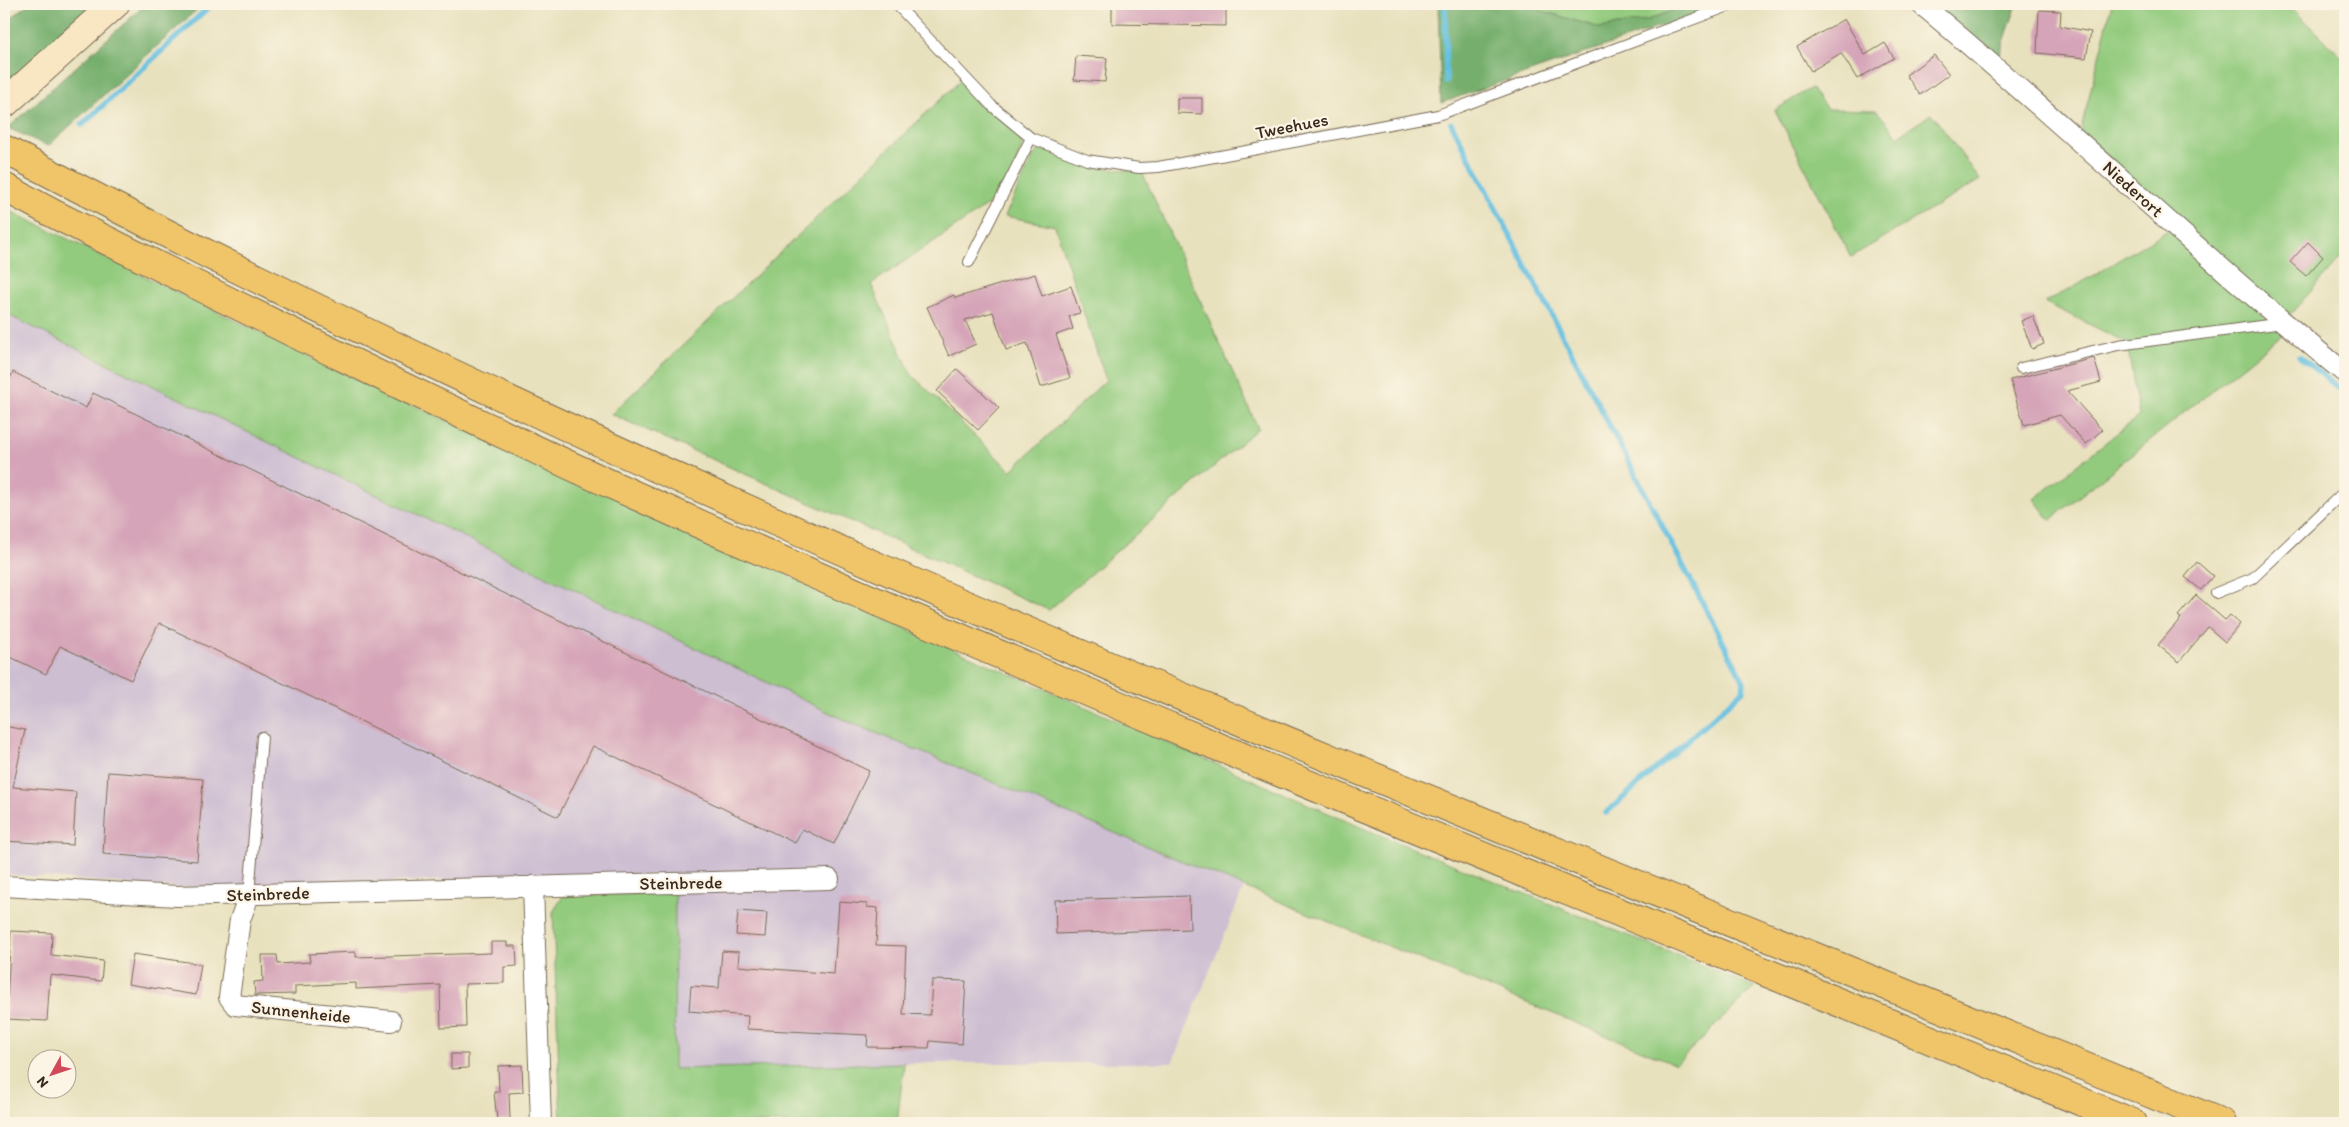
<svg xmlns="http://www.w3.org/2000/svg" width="2349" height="1127" font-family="Itim,sans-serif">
<rect width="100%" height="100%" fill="#fcf5e5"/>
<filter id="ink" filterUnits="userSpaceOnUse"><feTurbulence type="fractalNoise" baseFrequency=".02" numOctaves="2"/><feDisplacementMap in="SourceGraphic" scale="10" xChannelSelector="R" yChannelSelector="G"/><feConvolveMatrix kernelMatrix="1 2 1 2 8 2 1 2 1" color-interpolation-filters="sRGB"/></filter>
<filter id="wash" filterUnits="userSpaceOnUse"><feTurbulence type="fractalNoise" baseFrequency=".0096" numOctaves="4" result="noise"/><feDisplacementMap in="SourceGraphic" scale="20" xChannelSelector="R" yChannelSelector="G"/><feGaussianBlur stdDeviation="1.12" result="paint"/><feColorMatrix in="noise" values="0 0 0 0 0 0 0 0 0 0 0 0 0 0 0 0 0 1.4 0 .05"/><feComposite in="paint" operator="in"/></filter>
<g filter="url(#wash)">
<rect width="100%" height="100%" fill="#e8e1be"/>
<path fill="#cdbed2" d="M 4,313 L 327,471 L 847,721 L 1244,887 L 1172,1063 L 904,1063 L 674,1069 L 675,874 L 177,888 L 4,874 Z"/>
<path fill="#93cb7e" stroke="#677a4e" d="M 1519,4 L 1689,4 L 1648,20 L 1600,28 Z
M 2112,4 L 2288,4 L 2345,60 L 2345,253 L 2287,318 L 2080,133 Z
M 961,80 C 976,94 1021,128 1022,147 L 997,207 L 992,202 L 871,284 L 911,374 L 1011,471 L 1106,380 L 1055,226 L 1005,216 L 1034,155 L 1040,150 L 1048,150 L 1085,166 L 1142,172 L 1258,428 L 1049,610 L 611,414 Z
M 1811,88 L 1827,109 L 1876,110 L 1898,136 L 1932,114 L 1980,180 L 1851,257 L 1775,110 Z
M 4,208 L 366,384 L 898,625 L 1358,826 L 1755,987 L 1676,1064 L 1244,887 L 847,721 L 327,471 L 4,313 Z
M 2168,230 L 2284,333 L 2050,520 L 2034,499 L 2139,416 L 2127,343 L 2044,302 L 2071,289 Z
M 675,893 L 674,1069 L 904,1063 L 897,1123 L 561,1123 L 553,912 L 563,896 Z"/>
<path fill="#76af6d" stroke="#586c46" d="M 28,4 L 96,4 L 4,86 L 4,24 Z
M 146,4 L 203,4 L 48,146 L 8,128 Z
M 1438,4 L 1519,4 L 1600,28 L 1648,20 L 1689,4 L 1726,4 L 1441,103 Z
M 1927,4 L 2017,4 L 1998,60 Z"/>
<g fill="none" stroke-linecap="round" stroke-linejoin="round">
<path stroke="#62bfe0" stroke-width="5.5" d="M 1445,4 L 1446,82
M 1451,123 L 1744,682 L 1743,691 L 1606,813
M 82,125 L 212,4
M 2300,357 L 2345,393"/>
</g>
<g id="blocks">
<path fill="#d5a4b8" d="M 1112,4 L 1226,4 L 1226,26 L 1112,24 Z
M 2039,10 L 2061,11 L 2060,26 L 2091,32 L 2086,58 L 2037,53 Z
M 1844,19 L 1865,55 L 1885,43 L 1894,58 L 1857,79 L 1841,53 L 1811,71 L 1797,47 Z
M 1934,55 L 1949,74 L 1920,95 L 1906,75 Z
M 1076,56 L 1107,58 L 1105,82 L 1074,80 Z
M 1177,98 L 1202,98 L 1202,114 L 1177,113 Z
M 2308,242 L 2323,257 L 2306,276 L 2290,262 Z
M 1035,274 L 1042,296 L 1071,286 L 1080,313 L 1069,316 L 1073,329 L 1056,335 L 1070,378 L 1041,387 L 1027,343 L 1006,350 L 993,312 L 965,320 L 976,344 L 949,356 L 927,307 L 954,295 L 955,298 Z
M 2033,316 L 2044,344 L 2032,349 L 2021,321 Z
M 2094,358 L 2101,382 L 2067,391 L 2102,430 L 2086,444 L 2060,415 L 2024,425 L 2010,380 Z
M 957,369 L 999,408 L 978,430 L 937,391 Z
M 13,372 L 86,408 L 93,393 L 869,771 L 834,844 L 802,829 L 795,843 L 593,746 L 558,817 L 159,623 L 131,680 L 60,646 L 46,674 L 4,654 L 4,391 Z
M 2197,562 L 2213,576 L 2201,590 L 2185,577 Z
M 2196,595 L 2225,620 L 2230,615 L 2240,624 L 2225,642 L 2208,627 L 2179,662 L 2158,645 L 2181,618 L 2178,616 Z
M 4,726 L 25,730 L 13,787 L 76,792 L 73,845 L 4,841 Z
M 108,772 L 203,779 L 197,861 L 103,854 Z
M 1189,896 L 1190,929 L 1056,934 L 1055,900 Z
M 839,902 L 867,904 L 867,907 L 878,908 L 876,945 L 906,946 L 903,1014 L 930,1015 L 932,980 L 966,981 L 962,1044 L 930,1041 L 929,1048 L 867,1047 L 868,1035 L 747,1029 L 748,1016 L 689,1011 L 691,986 L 719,988 L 722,951 L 739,952 L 738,966 L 834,974 Z
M 738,911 L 767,913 L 765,937 L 736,935 Z
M 11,931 L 52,933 L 51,955 L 103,961 L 101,981 L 50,975 L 47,1021 L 6,1019 Z
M 491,942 L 507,942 L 507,946 L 516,946 L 517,966 L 504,967 L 504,983 L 465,984 L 466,1027 L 441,1028 L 440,985 L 356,989 L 356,983 L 295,986 L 295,994 L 255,995 L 254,982 L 263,981 L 262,955 L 277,955 L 278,964 L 310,962 L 309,954 L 356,952 L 356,957 L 491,953 Z
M 133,954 L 201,964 L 196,995 L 128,984 Z
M 451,1054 L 468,1054 L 468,1068 L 451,1069 Z
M 522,1065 L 523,1092 L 509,1093 L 510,1120 L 497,1120 L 494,1092 L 499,1092 L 498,1066 Z"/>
</g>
</g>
<g filter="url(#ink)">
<use href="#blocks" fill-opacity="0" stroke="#786a56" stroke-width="1"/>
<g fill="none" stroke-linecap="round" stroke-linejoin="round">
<g stroke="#786a56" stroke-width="12">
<path id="lane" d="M 896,4 L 991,105 L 1031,138 L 1087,160 L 1139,168 L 1158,167 L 1220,156 L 1438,115 L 1734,4
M 969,262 L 1031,138
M 2021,368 L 2118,345 L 2283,323
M 2216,593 L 2253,578 L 2345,491
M 249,895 L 262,737"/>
</g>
<g stroke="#786a56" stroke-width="22">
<path id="street" d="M 1921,4 C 2065,124 2200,255 2345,373
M 4,886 L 177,896 L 829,879
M 533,886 L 541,1123
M 249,895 L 240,920 L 229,997 L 235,1005 L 391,1021"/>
</g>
<g stroke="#786a56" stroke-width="30">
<path id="secondary" d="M 4,104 L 115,4"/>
</g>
<g stroke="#786a56" stroke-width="30">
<path id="highway" d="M 4,149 C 718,528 1476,815 2222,1123
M 4,187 L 54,214 C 248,311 442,408 639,497 C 1132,718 1634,917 2133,1123"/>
</g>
<use href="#lane" stroke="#fff" stroke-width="10"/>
<use href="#street" stroke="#fff" stroke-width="20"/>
<use href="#secondary" stroke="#f9e7c3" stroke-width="28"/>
<use href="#highway" stroke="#f0c469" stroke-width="28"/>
</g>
</g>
<g text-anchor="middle" stroke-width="4.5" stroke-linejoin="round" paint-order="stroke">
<g font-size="18" fill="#3b2a1e" stroke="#fcf5e5">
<text transform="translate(1292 126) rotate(-11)" y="6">Tweehues</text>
<text transform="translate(2133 189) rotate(42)" y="6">Niederort</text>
<text transform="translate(681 883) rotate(-1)" y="6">Steinbrede</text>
<text transform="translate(268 894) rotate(-2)" y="6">Steinbrede</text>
<text transform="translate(301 1012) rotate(6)" y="6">Sunnenheide</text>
</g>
</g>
<rect width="2349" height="1127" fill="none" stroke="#fcf5e5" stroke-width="20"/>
<g transform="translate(52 1074) rotate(230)"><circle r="24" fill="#fcf5e5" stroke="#afa495"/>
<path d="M0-4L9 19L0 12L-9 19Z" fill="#d1495b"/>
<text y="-8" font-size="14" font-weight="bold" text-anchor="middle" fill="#3b2a1e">N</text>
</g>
</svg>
